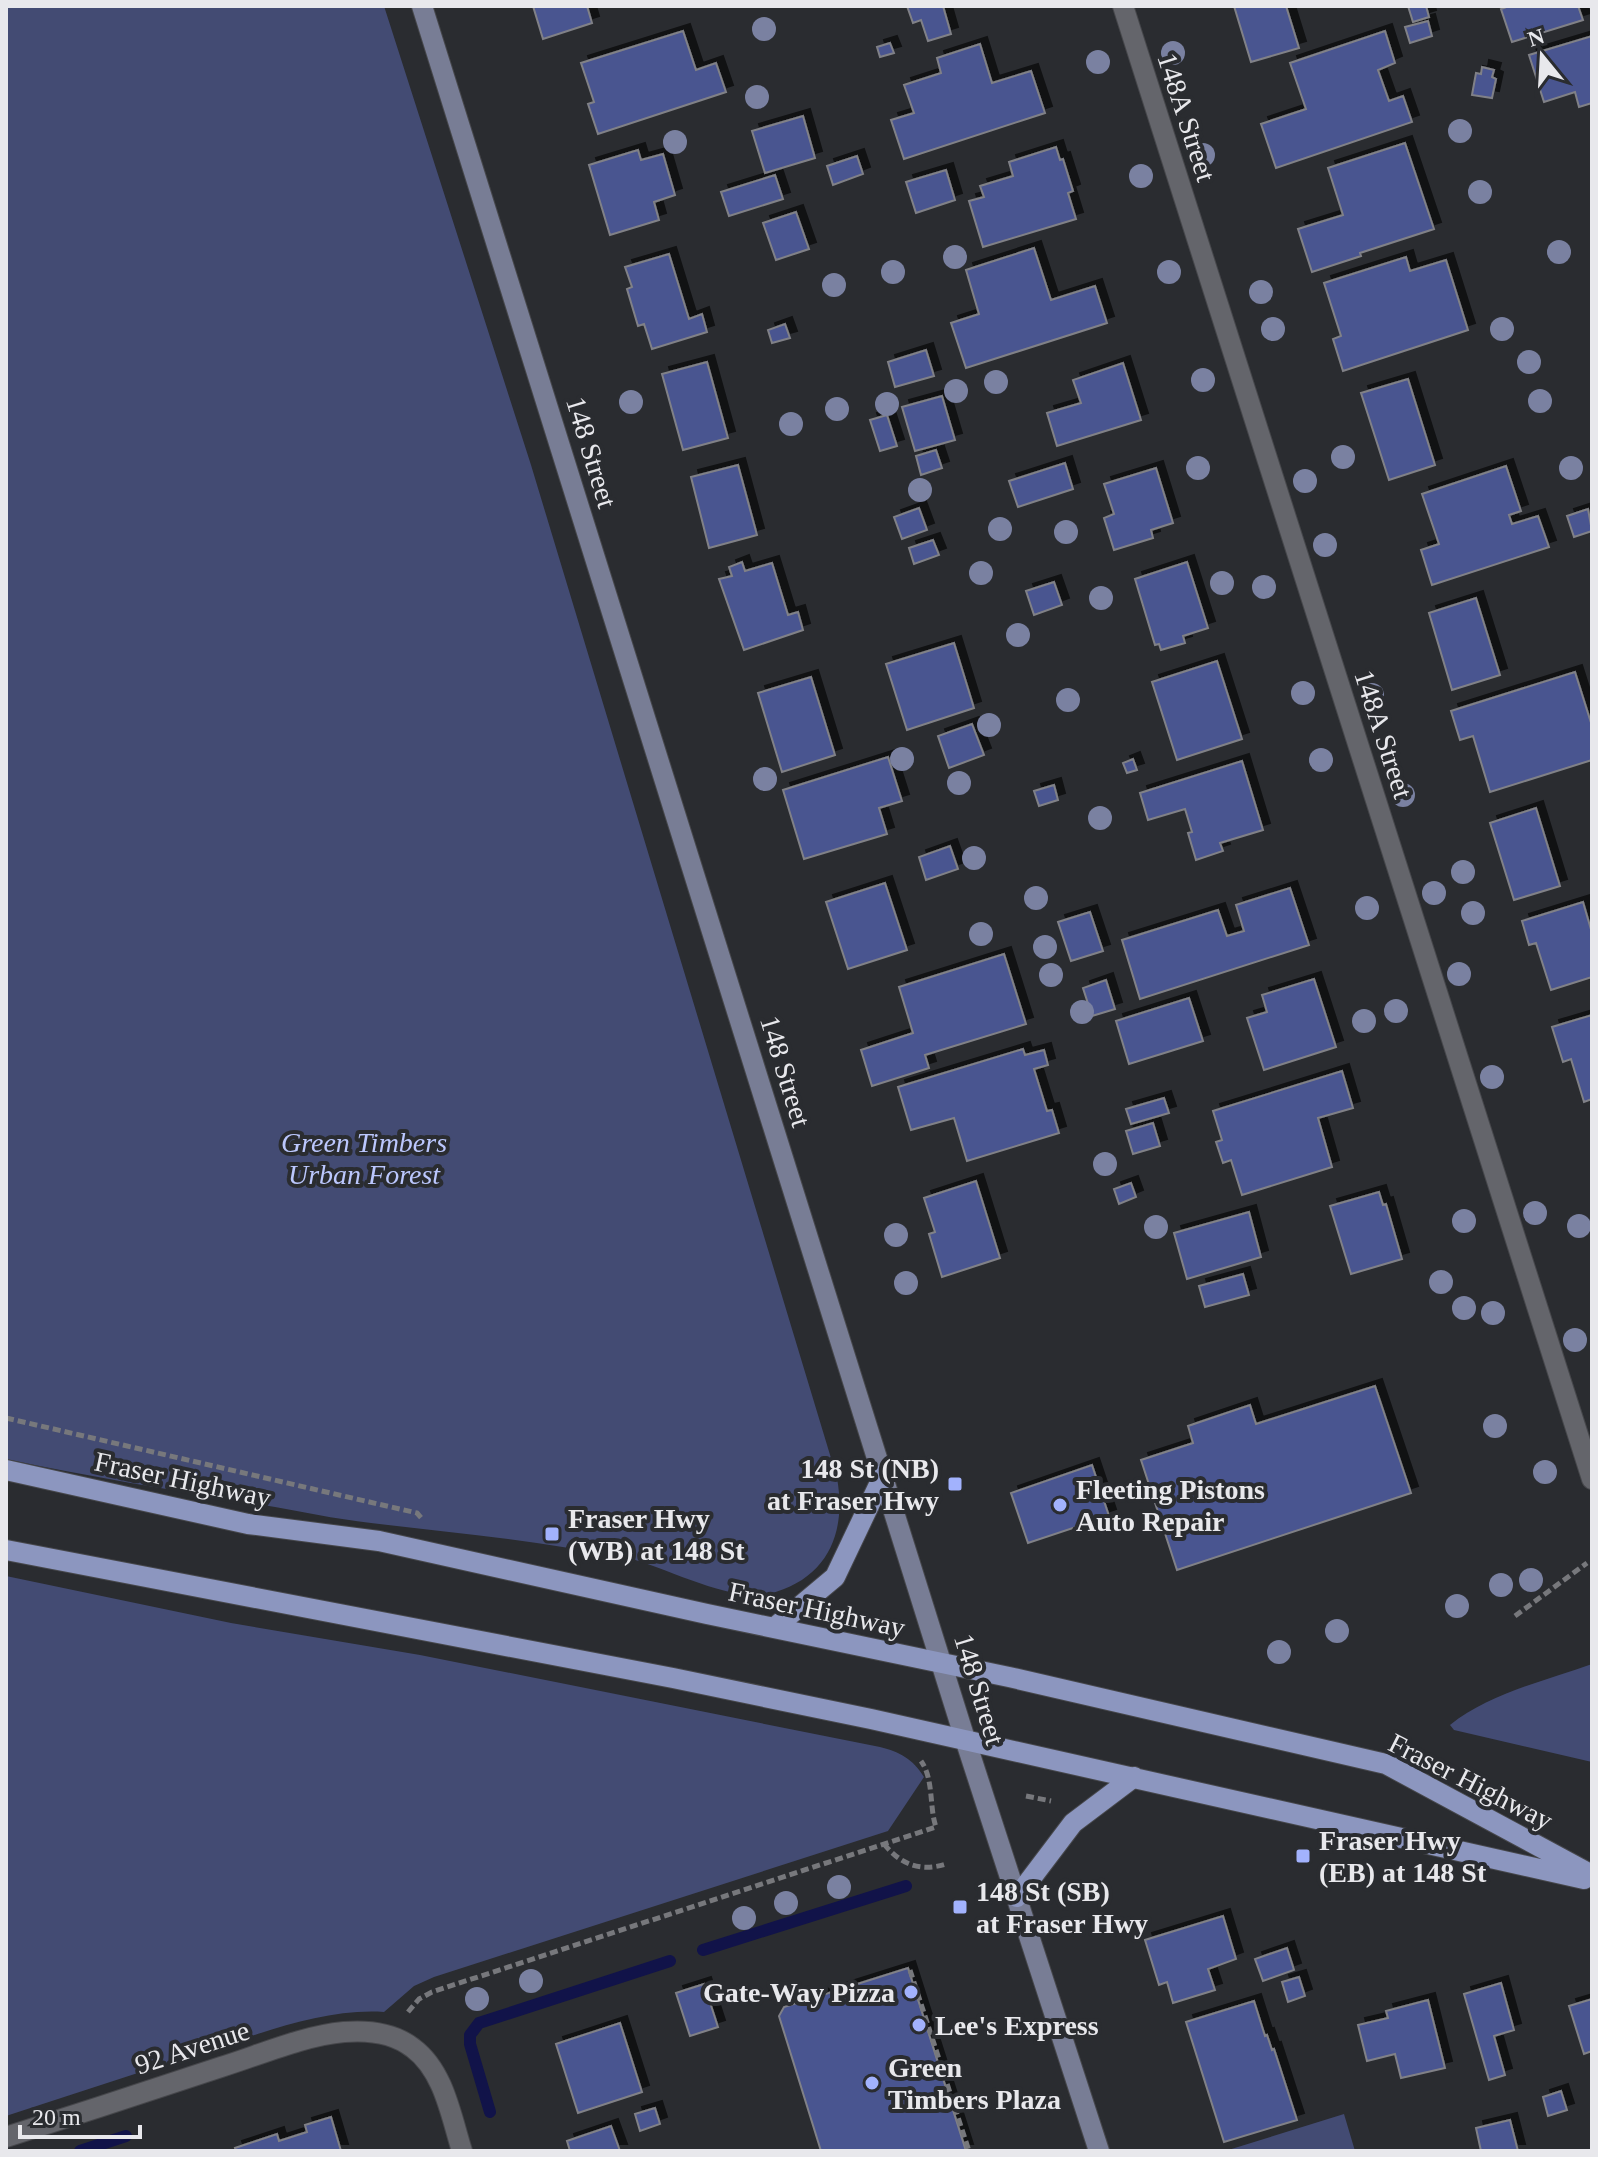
<svg xmlns="http://www.w3.org/2000/svg" width="1598" height="2157" font-family="Georgia,serif">
<defs>
<filter id="shadow"><feDropShadow dx="7" dy="-7" stdDeviation="0" flood-color="#0009"/></filter>
</defs>
<rect width="100%" height="100%" fill="#2a2c30"/>
<path fill="#434b73" d="M 6,6 L 384,6 L 531,465 L 837,1478 C 847,1534 827,1579 769,1594 C 733,1603 666,1568 629,1558 C 610,1553 589,1552 569,1548 C 503,1537 437,1531 371,1523 C 335,1519 299,1511 263,1505 C 177,1491 91,1477 6,1459 Z
M 6,1576 L 231,1623 L 420,1655 L 880,1747 C 900,1752 913,1759 924,1777 L 888,1831 L 434,1977 L 414,1986 L 384,2012 C 322,2008 258,2035 199,2053 C 135,2074 70,2095 6,2116 Z
M 1592,1664 L 1592,1762 L 1454,1730 L 1450,1725 C 1490,1693 1545,1681 1592,1664 Z
M 1344,2114 L 1355,2151 L 1225,2151 Z"/>
<g fill="none" stroke-linecap="round" stroke-linejoin="round">
<path stroke="#111349" stroke-width="12" d="M 703,1950 L 906,1886
M 490,2112 L 470,2044 L 470,2035 L 479,2023 L 670,1961
M 80,2151 L 126,2136"/>
</g>
<path fill="#495490" stroke="#808187" stroke-width="2" filter="url(#shadow)" d="M 533,6 L 587,6 L 592,23 L 543,39 Z
M 907,6 L 943,6 L 951,34 L 928,41 L 921,20 L 913,23 Z
M 1234,6 L 1286,6 L 1299,48 L 1251,62 Z
M 1408,6 L 1426,6 L 1429,17 L 1413,22 Z
M 1509,6 L 1578,6 L 1583,20 L 1512,42 L 1501,9 Z
M 1428,21 L 1432,36 L 1410,43 L 1405,27 Z
M 683,31 L 696,70 L 716,63 L 726,92 L 598,134 L 588,104 L 594,102 L 581,63 Z
M 1385,31 L 1395,63 L 1378,70 L 1389,101 L 1403,96 L 1412,122 L 1276,168 L 1261,124 L 1306,109 L 1290,63 Z
M 1592,36 L 1592,103 L 1579,107 L 1575,92 L 1544,102 L 1529,55 Z
M 890,43 L 894,53 L 880,57 L 877,47 Z
M 980,44 L 992,83 L 1031,71 L 1045,113 L 904,159 L 891,120 L 914,113 L 904,85 L 941,73 L 937,58 Z
M 1482,67 L 1494,70 L 1492,77 L 1496,79 L 1492,98 L 1472,95 L 1476,73 L 1481,74 Z
M 803,116 L 815,158 L 765,173 L 752,131 Z
M 1405,143 L 1434,229 L 1360,253 L 1361,256 L 1312,272 L 1298,229 L 1343,215 L 1328,168 Z
M 1056,147 L 1060,160 L 1063,159 L 1073,191 L 1068,193 L 1076,219 L 983,247 L 969,201 L 984,197 L 980,186 L 1013,176 L 1009,162 Z
M 638,150 L 641,160 L 663,154 L 675,195 L 654,202 L 659,220 L 610,235 L 589,165 Z
M 857,156 L 863,174 L 833,185 L 827,166 Z
M 946,170 L 955,200 L 916,213 L 906,182 Z
M 775,175 L 783,199 L 729,216 L 721,192 Z
M 796,212 L 809,249 L 776,260 L 763,223 Z
M 1034,248 L 1051,300 L 1095,286 L 1107,323 L 966,368 L 951,323 L 979,314 L 966,270 Z
M 669,254 L 689,319 L 702,314 L 707,332 L 652,349 L 644,324 L 638,326 L 627,289 L 632,287 L 625,267 Z
M 1406,257 L 1410,271 L 1446,260 L 1468,330 L 1343,371 L 1333,339 L 1341,336 L 1324,283 Z
M 785,324 L 790,338 L 772,343 L 768,330 Z
M 926,350 L 934,376 L 895,387 L 888,362 Z
M 707,362 L 728,438 L 683,450 L 662,374 Z
M 1123,363 L 1141,420 L 1057,446 L 1047,413 L 1081,403 L 1073,380 Z
M 1408,379 L 1435,465 L 1389,480 L 1361,393 Z
M 942,396 L 955,440 L 915,451 L 902,407 Z
M 887,415 L 897,446 L 880,451 L 870,420 Z
M 936,450 L 942,468 L 921,475 L 916,456 Z
M 1065,463 L 1073,489 L 1018,507 L 1009,481 Z
M 738,465 L 757,535 L 709,548 L 691,477 Z
M 1506,466 L 1521,511 L 1509,515 L 1512,524 L 1538,516 L 1549,547 L 1432,585 L 1421,550 L 1439,544 L 1422,494 Z
M 1156,468 L 1173,523 L 1151,530 L 1153,538 L 1114,550 L 1104,518 L 1114,514 L 1104,484 Z
M 919,508 L 927,530 L 902,539 L 894,517 Z
M 1588,509 L 1592,531 L 1574,537 L 1567,516 Z
M 933,540 L 939,555 L 914,564 L 909,548 Z
M 742,562 L 745,571 L 772,563 L 788,615 L 798,612 L 803,630 L 744,650 L 719,579 L 732,576 L 729,567 Z
M 1187,562 L 1208,628 L 1183,636 L 1185,643 L 1161,650 L 1159,644 L 1155,645 L 1135,579 Z
M 1054,582 L 1062,605 L 1034,615 L 1026,591 Z
M 1476,598 L 1500,675 L 1452,690 L 1429,613 Z
M 954,643 L 974,708 L 907,730 L 886,664 Z
M 1217,661 L 1242,739 L 1177,760 L 1152,682 Z
M 1575,672 L 1592,726 L 1592,760 L 1490,792 L 1473,736 L 1460,740 L 1451,711 Z
M 811,677 L 835,755 L 782,772 L 758,693 Z
M 972,724 L 984,755 L 949,768 L 938,736 Z
M 888,757 L 902,801 L 879,808 L 887,834 L 804,859 L 783,790 Z
M 1133,759 L 1137,770 L 1127,773 L 1123,763 Z
M 1242,761 L 1263,830 L 1220,843 L 1223,851 L 1196,860 L 1188,833 L 1192,832 L 1185,809 L 1148,820 L 1140,793 Z
M 1054,785 L 1058,800 L 1039,806 L 1034,791 Z
M 1536,808 L 1560,886 L 1514,900 L 1490,823 Z
M 950,846 L 958,869 L 926,880 L 919,857 Z
M 885,883 L 907,950 L 848,969 L 826,902 Z
M 1290,888 L 1309,945 L 1140,999 L 1122,940 L 1218,910 L 1227,936 L 1244,931 L 1236,905 Z
M 1583,902 L 1592,933 L 1592,977 L 1551,990 L 1536,943 L 1529,945 L 1522,921 Z
M 1090,912 L 1103,951 L 1071,961 L 1058,922 Z
M 1004,954 L 1026,1024 L 925,1055 L 929,1068 L 872,1086 L 861,1050 L 913,1033 L 899,987 Z
M 1314,979 L 1336,1047 L 1264,1070 L 1247,1018 L 1267,1012 L 1262,995 Z
M 1106,980 L 1115,1009 L 1092,1016 L 1083,988 Z
M 1189,998 L 1203,1041 L 1129,1064 L 1116,1021 Z
M 1592,1015 L 1592,1099 L 1584,1102 L 1571,1059 L 1563,1062 L 1552,1027 Z
M 1023,1049 L 1025,1055 L 1044,1050 L 1048,1065 L 1034,1069 L 1047,1111 L 1052,1110 L 1059,1133 L 967,1161 L 954,1118 L 911,1130 L 898,1087 Z
M 1342,1071 L 1353,1108 L 1318,1118 L 1332,1167 L 1242,1195 L 1231,1160 L 1223,1163 L 1216,1142 L 1222,1140 L 1213,1111 Z
M 1164,1098 L 1169,1113 L 1131,1124 L 1126,1109 Z
M 1153,1123 L 1160,1146 L 1133,1154 L 1126,1131 Z
M 976,1181 L 1000,1258 L 942,1277 L 929,1234 L 935,1232 L 924,1198 Z
M 1131,1183 L 1136,1197 L 1119,1204 L 1114,1189 Z
M 1379,1192 L 1383,1205 L 1386,1204 L 1402,1259 L 1351,1274 L 1330,1206 Z
M 1249,1212 L 1261,1257 L 1187,1279 L 1174,1233 Z
M 1243,1274 L 1249,1295 L 1205,1307 L 1199,1286 Z
M 1375,1386 L 1411,1493 L 1177,1570 L 1141,1460 L 1193,1443 L 1188,1426 L 1250,1405 L 1256,1424 Z
M 1092,1465 L 1109,1516 L 1028,1543 L 1011,1493 Z
M 1223,1916 L 1236,1959 L 1208,1969 L 1215,1990 L 1173,2003 L 1167,1982 L 1159,1985 L 1145,1940 Z
M 1287,1948 L 1294,1970 L 1263,1981 L 1255,1959 Z
M 908,1968 L 966,2151 L 821,2151 L 779,2016 L 784,2007 Z
M 1299,1977 L 1305,1996 L 1288,2002 L 1282,1982 Z
M 1501,1983 L 1514,2030 L 1494,2036 L 1505,2075 L 1489,2080 L 1464,1994 Z
M 704,1984 L 718,2027 L 690,2036 L 676,1993 Z
M 1592,1999 L 1592,2051 L 1584,2054 L 1569,2006 Z
M 1428,2000 L 1445,2068 L 1401,2078 L 1395,2054 L 1367,2061 L 1358,2025 L 1388,2018 L 1386,2011 Z
M 1254,2001 L 1265,2036 L 1267,2035 L 1272,2050 L 1274,2049 L 1297,2120 L 1224,2142 L 1186,2022 Z
M 620,2023 L 642,2092 L 578,2113 L 556,2044 Z
M 1561,2091 L 1567,2110 L 1548,2116 L 1543,2097 Z
M 655,2108 L 660,2124 L 640,2131 L 635,2114 Z
M 331,2117 L 341,2151 L 236,2151 L 235,2148 L 277,2134 L 279,2141 L 307,2132 L 305,2125 Z
M 1510,2120 L 1518,2151 L 1481,2151 L 1476,2128 Z
M 611,2126 L 620,2151 L 570,2151 L 567,2141 Z"/>
<g fill="none" stroke-linecap="round" stroke-linejoin="round">
<g stroke="#46474b" stroke-width="22">
<path id="street" d="M 1123,6 L 1592,1479
M 6,2137 C 78,2114 149,2091 221,2067 C 260,2055 302,2036 344,2032 C 368,2030 394,2033 413,2048 C 444,2071 451,2116 462,2151"/>
</g>
<g stroke="#46474b" stroke-width="22">
<path id="secondary" d="M 422,6 L 965,1739 L 1099,2151"/>
</g>
<g stroke="#46474b" stroke-width="22">
<path id="primary" d="M 6,1470 L 248,1524 L 379,1541 L 707,1614 L 1009,1677 L 1386,1764 L 1592,1875
M 6,1550 L 673,1678 L 871,1719 L 1584,1879
M 774,1628 L 835,1577 L 884,1474
M 1017,1897 L 1073,1823 L 1134,1777"/>
</g>
<path stroke="#77787c" stroke-width="5" stroke-dasharray="8 4" stroke-linecap="butt" d="M 6,1418 L 417,1513 L 423,1520
M 1515,1616 L 1587,1563
M 1026,1796 L 1051,1801
M 884,1844 C 901,1865 921,1872 946,1864
M 910,1970 L 969,2151
M 408,2012 L 419,1999 L 432,1992 L 936,1827 C 929,1807 934,1779 921,1761"/>
<use href="#street" stroke="#64656b" stroke-width="20"/>
<use href="#secondary" stroke="#787d95" stroke-width="20"/>
<use href="#primary" stroke="#8c96bf" stroke-width="20"/>
</g>
<g fill="#7a81a1">
<circle cx="764" cy="29" r="12"/>
<circle cx="1173" cy="53" r="12"/>
<circle cx="1098" cy="62" r="12"/>
<circle cx="757" cy="97" r="12"/>
<circle cx="1460" cy="131" r="12"/>
<circle cx="675" cy="142" r="12"/>
<circle cx="1203" cy="155" r="12"/>
<circle cx="1141" cy="176" r="12"/>
<circle cx="1480" cy="192" r="12"/>
<circle cx="1559" cy="252" r="12"/>
<circle cx="955" cy="257" r="12"/>
<circle cx="893" cy="272" r="12"/>
<circle cx="1169" cy="272" r="12"/>
<circle cx="834" cy="285" r="12"/>
<circle cx="1261" cy="292" r="12"/>
<circle cx="1273" cy="329" r="12"/>
<circle cx="1502" cy="329" r="12"/>
<circle cx="1529" cy="362" r="12"/>
<circle cx="1203" cy="380" r="12"/>
<circle cx="996" cy="382" r="12"/>
<circle cx="956" cy="391" r="12"/>
<circle cx="1540" cy="401" r="12"/>
<circle cx="631" cy="402" r="12"/>
<circle cx="887" cy="404" r="12"/>
<circle cx="837" cy="409" r="12"/>
<circle cx="791" cy="424" r="12"/>
<circle cx="1343" cy="457" r="12"/>
<circle cx="1198" cy="468" r="12"/>
<circle cx="1571" cy="468" r="12"/>
<circle cx="1305" cy="481" r="12"/>
<circle cx="920" cy="490" r="12"/>
<circle cx="1000" cy="529" r="12"/>
<circle cx="1066" cy="532" r="12"/>
<circle cx="1325" cy="545" r="12"/>
<circle cx="981" cy="573" r="12"/>
<circle cx="1222" cy="583" r="12"/>
<circle cx="1264" cy="587" r="12"/>
<circle cx="1101" cy="598" r="12"/>
<circle cx="1018" cy="635" r="12"/>
<circle cx="1303" cy="693" r="12"/>
<circle cx="1372" cy="695" r="12"/>
<circle cx="1068" cy="700" r="12"/>
<circle cx="989" cy="725" r="12"/>
<circle cx="902" cy="759" r="12"/>
<circle cx="1321" cy="760" r="12"/>
<circle cx="765" cy="779" r="12"/>
<circle cx="959" cy="783" r="12"/>
<circle cx="1403" cy="795" r="12"/>
<circle cx="1100" cy="818" r="12"/>
<circle cx="974" cy="858" r="12"/>
<circle cx="1463" cy="872" r="12"/>
<circle cx="1434" cy="893" r="12"/>
<circle cx="1036" cy="898" r="12"/>
<circle cx="1367" cy="908" r="12"/>
<circle cx="1473" cy="913" r="12"/>
<circle cx="981" cy="934" r="12"/>
<circle cx="1045" cy="947" r="12"/>
<circle cx="1459" cy="974" r="12"/>
<circle cx="1051" cy="975" r="12"/>
<circle cx="1396" cy="1011" r="12"/>
<circle cx="1082" cy="1012" r="12"/>
<circle cx="1364" cy="1021" r="12"/>
<circle cx="1492" cy="1077" r="12"/>
<circle cx="1105" cy="1164" r="12"/>
<circle cx="1535" cy="1213" r="12"/>
<circle cx="1464" cy="1221" r="12"/>
<circle cx="1579" cy="1226" r="12"/>
<circle cx="1156" cy="1227" r="12"/>
<circle cx="896" cy="1235" r="12"/>
<circle cx="1441" cy="1282" r="12"/>
<circle cx="906" cy="1283" r="12"/>
<circle cx="1464" cy="1308" r="12"/>
<circle cx="1493" cy="1313" r="12"/>
<circle cx="1575" cy="1340" r="12"/>
<circle cx="1495" cy="1426" r="12"/>
<circle cx="1545" cy="1472" r="12"/>
<circle cx="1531" cy="1580" r="12"/>
<circle cx="1501" cy="1585" r="12"/>
<circle cx="1457" cy="1606" r="12"/>
<circle cx="1337" cy="1631" r="12"/>
<circle cx="1279" cy="1652" r="12"/>
<circle cx="839" cy="1887" r="12"/>
<circle cx="786" cy="1903" r="12"/>
<circle cx="744" cy="1918" r="12"/>
<circle cx="531" cy="1981" r="12"/>
<circle cx="477" cy="1999" r="12"/>
</g>
<g fill="#a2b2fd" stroke="#2a2c30" stroke-width="3">
<rect x="947" y="1476" width="16" height="16" rx="4"/>
<circle cx="1060" cy="1505" r="8"/>
<rect x="544" y="1526" width="16" height="16" rx="4"/>
<rect x="1295" y="1848" width="16" height="16" rx="4"/>
<rect x="952" y="1899" width="16" height="16" rx="4"/>
<circle cx="911" cy="1992" r="8"/>
<circle cx="919" cy="2025" r="8"/>
<circle cx="872" cy="2083" r="8"/>
</g>
<g text-anchor="middle" stroke-width="8" stroke-linejoin="round" paint-order="stroke">
<g font-size="28" fill="#e8e8ec" stroke="#2a2c30">
<text transform="translate(1187 117) rotate(72)" y="10">148A Street</text>
<text transform="translate(592 452) rotate(73)" y="10">148 Street</text>
<text transform="translate(1384 734) rotate(72)" y="10">148A Street</text>
<text transform="translate(786 1071) rotate(73)" y="10">148 Street</text>
<text transform="translate(183 1479) rotate(12)" y="10">Fraser Highway</text>
<text transform="translate(817 1609) rotate(12)" y="10">Fraser Highway</text>
<text transform="translate(980 1689) rotate(73)" y="10">148 Street</text>
<text transform="translate(1471 1781) rotate(27)" y="10">Fraser Highway</text>
<text transform="translate(192 2047) rotate(-18)" y="10">92 Avenue</text>
</g>
<g font-size="28" font-style="italic" fill="#bbc7fd" stroke="#2a2c30">
<text x="364" y="1152">Green Timbers<tspan x="364" dy="32">Urban Forest</tspan></text>
</g>
<g font-size="28" font-weight="bold" fill="#e8e8ec" stroke="#2a2c30" text-anchor="start">
<text x="939" y="1478" text-anchor="end">148 St (NB)<tspan x="939" dy="32">at Fraser Hwy</tspan></text>
<text x="1076" y="1499">Fleeting Pistons<tspan x="1076" dy="32">Auto Repair</tspan></text>
<text x="568" y="1528">Fraser Hwy<tspan x="568" dy="32">(WB) at 148 St</tspan></text>
<text x="1319" y="1850">Fraser Hwy<tspan x="1319" dy="32">(EB) at 148 St</tspan></text>
<text x="976" y="1901">148 St (SB)<tspan x="976" dy="32">at Fraser Hwy</tspan></text>
<text x="895" y="2002" text-anchor="end">Gate-Way Pizza</text>
<text x="935" y="2035">Lee's Express</text>
<text x="888" y="2077">Green<tspan x="888" dy="32">Timbers Plaza</tspan></text>
</g>
</g>
<rect width="1598" height="2157" fill="none" stroke="#e8e8ec" stroke-width="16"/>
<g transform="translate(1542 56) rotate(342)" stroke="#2a2c30" stroke-width="6" paint-order="stroke">
<path d="M0-6L14 30L0 20L-14 30Z" fill="#e8e8ec"/>
<text y="-12" font-size="22" font-weight="bold" text-anchor="middle" fill="#e8e8ec">N</text>
</g>
<path d="M20 2125v12h120v-12" fill="none" stroke="#e8e8ec" stroke-width="4"/>
<text x="32" y="2125" font-size="24" fill="#e8e8ec" stroke="#2a2c30" stroke-width="6" paint-order="stroke">20 m</text>
</svg>
